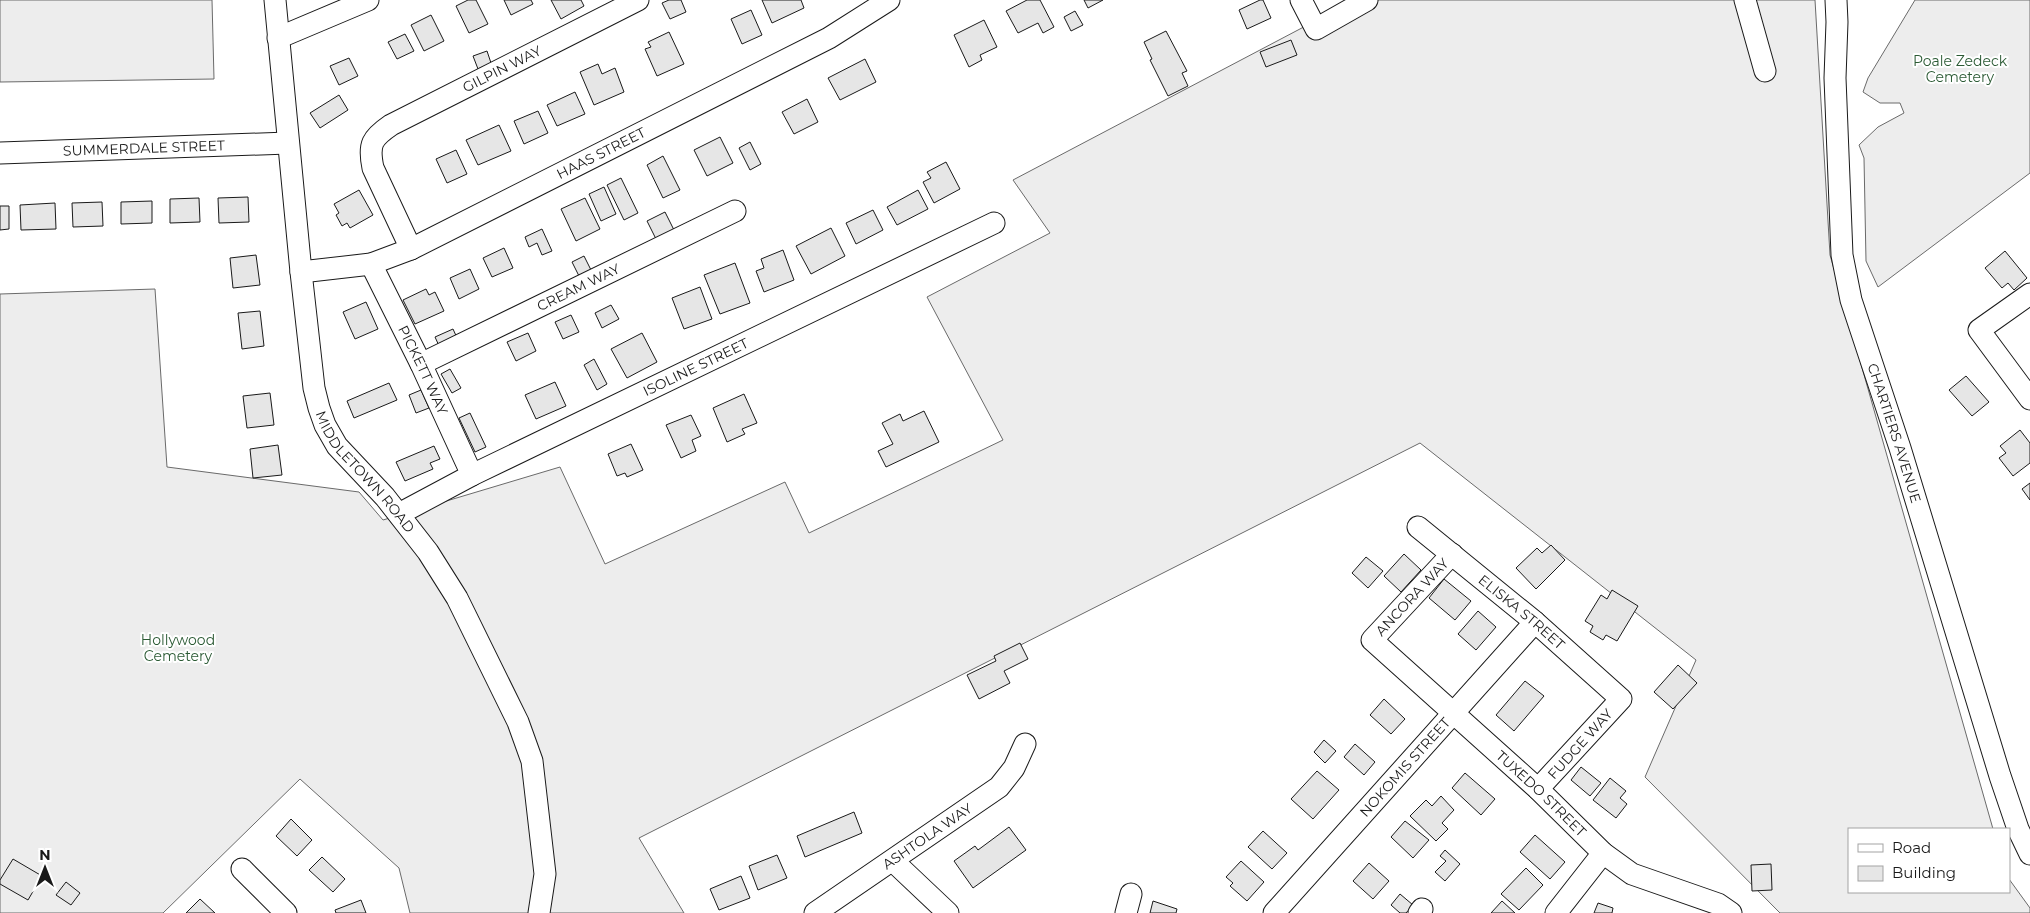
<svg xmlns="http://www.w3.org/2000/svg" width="2030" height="913" font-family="Montserrat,sans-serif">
<rect width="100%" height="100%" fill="#fff"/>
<path fill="#ededed" stroke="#6a6a6a" d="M 0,0 L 212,0 L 214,79 L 0,82 Z
M 1355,0 L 1815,0 L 1830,255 L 1993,829 L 1849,829 L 1849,892 L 2009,892 L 2009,879 L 2030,908 L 2030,913 L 1780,913 L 1645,777 L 1696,660 L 1420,443 L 639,838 L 684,913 L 410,913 L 399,868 L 300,779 L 163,913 L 0,913 L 0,294 L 155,289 L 167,467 L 359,492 L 383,520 L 560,467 L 605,564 L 785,482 L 809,533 L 1003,440 L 927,297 L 1050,233 L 1013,180 Z
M 1915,0 L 2030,0 L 2030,173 L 1878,287 L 1866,261 L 1864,158 L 1859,145 L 1878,127 L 1904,113 L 1900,103 L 1880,103 L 1863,92 L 1868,78 Z"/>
<path fill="#e6e6e6" stroke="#1a1a1a" d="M 468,0 L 476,0 L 488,24 L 469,33 L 456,6 Z
M 504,0 L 531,0 L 533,4 L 511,15 Z
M 551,0 L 581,0 L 584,6 L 561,19 Z
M 669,0 L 681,0 L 686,12 L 670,19 L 662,3 Z
M 762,0 L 801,0 L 804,8 L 772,23 Z
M 1027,0 L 1040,0 L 1054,27 L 1043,33 L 1038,23 L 1018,33 L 1006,11 Z
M 1084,0 L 1103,0 L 1088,8 Z
M 1260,0 L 1263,0 L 1271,18 L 1247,29 L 1239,10 Z
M 751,10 L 762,35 L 742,44 L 731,19 Z
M 1075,11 L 1083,25 L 1071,31 L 1064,17 Z
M 431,15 L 444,41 L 424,51 L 411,25 Z
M 984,20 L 997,47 L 980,55 L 982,60 L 969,67 L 954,35 Z
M 1166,31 L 1187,71 L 1182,73 L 1188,86 L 1168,96 L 1150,60 L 1152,59 L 1144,42 Z
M 669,32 L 684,64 L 657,76 L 645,49 L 651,47 L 648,42 Z
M 405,34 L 414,51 L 397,59 L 388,42 Z
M 1291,40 L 1297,55 L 1266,67 L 1260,52 Z
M 487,51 L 491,63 L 478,69 L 473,56 Z
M 349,58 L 358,76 L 339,85 L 330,66 Z
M 865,59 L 876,82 L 840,100 L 828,78 Z
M 598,64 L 602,74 L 615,68 L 624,92 L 594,105 L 580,72 Z
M 575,92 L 585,114 L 557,126 L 547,105 Z
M 339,95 L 348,110 L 320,128 L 310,113 Z
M 807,99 L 818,122 L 794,134 L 782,112 Z
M 538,111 L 548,133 L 524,144 L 514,121 Z
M 499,125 L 511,151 L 478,165 L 466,140 Z
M 720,137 L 733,163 L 707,176 L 694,150 Z
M 750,142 L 761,164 L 750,170 L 739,148 Z
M 456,150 L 467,174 L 447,183 L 436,159 Z
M 663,156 L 680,190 L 663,198 L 647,165 Z
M 946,162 L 960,189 L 934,203 L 923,182 L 931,178 L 927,172 Z
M 621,178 L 638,213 L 624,220 L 607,185 Z
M 604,187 L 616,214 L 601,221 L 589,194 Z
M 359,190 L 373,215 L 350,228 L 347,223 L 342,226 L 336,215 L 339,213 L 334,204 Z
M 918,190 L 928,209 L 897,225 L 887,207 Z
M 248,197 L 249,222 L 219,223 L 218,198 Z
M 199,198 L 200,222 L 170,223 L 170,199 Z
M 585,198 L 600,229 L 576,241 L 561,209 Z
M 152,201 L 152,223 L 121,224 L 121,202 Z
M 102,202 L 103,226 L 73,227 L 72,203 Z
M 55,203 L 56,229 L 21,230 L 20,205 Z
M 0,206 L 9,206 L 9,229 L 0,230 Z
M 873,210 L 883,230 L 856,244 L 846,223 Z
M 665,212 L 675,232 L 657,241 L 647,221 Z
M 831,228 L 845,256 L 811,274 L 796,246 Z
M 542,229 L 552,251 L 542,255 L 537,243 L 529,247 L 525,237 Z
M 504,248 L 513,268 L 492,277 L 483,258 Z
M 783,250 L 794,280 L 764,292 L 756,271 L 764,268 L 761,259 Z
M 2005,251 L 2027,278 L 2014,290 L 2008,283 L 2002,288 L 1985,268 Z
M 256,255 L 260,285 L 233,288 L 230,258 Z
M 584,256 L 591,270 L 579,276 L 572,262 Z
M 735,263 L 750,303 L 720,314 L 704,275 Z
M 470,269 L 479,289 L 459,299 L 450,278 Z
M 700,287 L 712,319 L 684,329 L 672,298 Z
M 426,289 L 429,295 L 435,292 L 444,311 L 415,324 L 403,300 Z
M 366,302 L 378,329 L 355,339 L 343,312 Z
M 611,305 L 619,319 L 602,328 L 595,313 Z
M 260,311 L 264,346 L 242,349 L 238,313 Z
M 571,315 L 579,332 L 563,339 L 555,322 Z
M 453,329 L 458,340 L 440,348 L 435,337 Z
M 528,333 L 536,351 L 516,361 L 507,342 Z
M 642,333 L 657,362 L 627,378 L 611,349 Z
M 594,359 L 607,384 L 597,390 L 584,365 Z
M 450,369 L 461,388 L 452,393 L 441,374 Z
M 1966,376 L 1989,402 L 1972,416 L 1949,390 Z
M 555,382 L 566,406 L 536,419 L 525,395 Z
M 389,383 L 397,400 L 354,418 L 347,401 Z
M 421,390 L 429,408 L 416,413 L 409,395 Z
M 270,393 L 274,425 L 247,428 L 243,396 Z
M 744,394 L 757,423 L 742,429 L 745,434 L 727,442 L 713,408 Z
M 924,411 L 939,442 L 886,467 L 878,451 L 893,444 L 882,423 L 900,414 L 903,421 Z
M 470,413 L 486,447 L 475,452 L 459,418 Z
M 691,415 L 701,436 L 692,440 L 696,451 L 681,458 L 666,425 Z
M 2020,430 L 2030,443 L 2030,463 L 2013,476 L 1999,458 L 2006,453 L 2000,446 Z
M 631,444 L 643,470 L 627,477 L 625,473 L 617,476 L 608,454 Z
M 278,445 L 282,475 L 253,478 L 250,449 Z
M 434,446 L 440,459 L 430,463 L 433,469 L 405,481 L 396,462 Z
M 2030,483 L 2030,500 L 2022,489 Z
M 1551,545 L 1565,560 L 1536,589 L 1516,568 L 1537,548 L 1542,553 Z
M 1404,554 L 1421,570 L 1401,592 L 1384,576 Z
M 1366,557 L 1383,571 L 1368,588 L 1352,573 Z
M 1444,579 L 1471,601 L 1455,620 L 1429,598 Z
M 1612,590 L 1638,606 L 1617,641 L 1606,635 L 1603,640 L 1590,632 L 1593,626 L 1585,621 L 1601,595 L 1607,599 Z
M 1478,611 L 1496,627 L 1476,650 L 1458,634 Z
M 1020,643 L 1028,659 L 1004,671 L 1010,683 L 979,699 L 967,675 L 996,661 L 994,656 Z
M 1678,665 L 1697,683 L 1673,709 L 1654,692 Z
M 1525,681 L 1544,696 L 1514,731 L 1496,715 Z
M 1384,699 L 1405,719 L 1391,734 L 1370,715 Z
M 1324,740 L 1336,751 L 1325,763 L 1314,752 Z
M 1355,744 L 1375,762 L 1364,775 L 1344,757 Z
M 1581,767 L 1601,783 L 1590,796 L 1571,780 Z
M 1317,771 L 1339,790 L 1313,819 L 1291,799 Z
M 1465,773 L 1495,799 L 1481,815 L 1452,788 Z
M 1610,778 L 1626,791 L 1620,798 L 1627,804 L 1616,818 L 1593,800 Z
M 1441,796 L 1454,810 L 1442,823 L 1448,829 L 1436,841 L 1410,816 L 1426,800 L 1432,806 Z
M 854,812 L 862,833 L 805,857 L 797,836 Z
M 291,819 L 312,840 L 297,856 L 276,836 Z
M 1405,821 L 1429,840 L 1413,858 L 1391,837 Z
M 1009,827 L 1026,850 L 973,888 L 954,861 L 975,846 L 978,850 Z
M 1263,831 L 1287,853 L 1272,869 L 1248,847 Z
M 1535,835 L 1565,862 L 1550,879 L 1520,852 Z
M 1445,850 L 1460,864 L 1445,881 L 1435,872 L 1446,861 L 1440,856 Z
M 777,855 L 787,878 L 758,890 L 749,866 Z
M 322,857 L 345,879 L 333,892 L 309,870 Z
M 13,859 L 42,876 L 28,900 L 0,884 L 0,880 Z
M 1241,861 L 1264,882 L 1247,901 L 1230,886 L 1233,883 L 1226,877 Z
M 1369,863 L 1389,881 L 1373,899 L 1353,881 Z
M 1771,864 L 1772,890 L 1752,891 L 1751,865 Z
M 1526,868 L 1543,885 L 1519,910 L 1501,894 Z
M 741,876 L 750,898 L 719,910 L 710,889 Z
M 66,882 L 80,893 L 71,905 L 56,895 Z
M 1400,894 L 1413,905 L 1406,913 L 1400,913 L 1391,905 Z
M 200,899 L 215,913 L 186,913 Z
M 361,900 L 366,913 L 336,913 L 335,910 Z
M 1153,901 L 1177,909 L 1176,913 L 1150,913 Z
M 1502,901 L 1515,913 L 1491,913 Z
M 1598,903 L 1613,908 L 1612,913 L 1594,913 Z"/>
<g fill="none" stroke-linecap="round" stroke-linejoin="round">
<g stroke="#1a1a1a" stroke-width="23">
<g id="minor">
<path id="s1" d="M 275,0 L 301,272 L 314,388 L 319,408 L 325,425 L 337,446 L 385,497 L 428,552 L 457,598 L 518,722 L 532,761 L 545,874 L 539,913"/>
<path d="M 1301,0 L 1316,29 L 1367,0"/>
<path d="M 1745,0 L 1765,71"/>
<path id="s2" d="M 1836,0 L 1837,22 L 1835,78 L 1842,255 L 1851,300 L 1900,448 L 2000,776 L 2018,829 L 2030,854"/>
<path d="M 278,38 L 368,0"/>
<path id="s3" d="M 0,153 L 288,143"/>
<path id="s4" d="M 411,249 L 373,168 C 368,144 372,138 391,125 L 638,0"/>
<path id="s5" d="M 371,264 L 421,364 L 472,475"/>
<path id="s6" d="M 301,272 L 371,264 L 411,249 L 829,38 L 889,0"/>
<path d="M 2030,294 L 1979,330 L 2030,399"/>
<path id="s7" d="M 421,364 L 735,211"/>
<path id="s8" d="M 399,514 L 472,475 L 994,223"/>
<path id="s9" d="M 1418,527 L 1535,622 L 1621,699 L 1538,789"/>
<path id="s10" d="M 1452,554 L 1372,640 L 1538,789 L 1603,853 L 1632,874 L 1718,904 L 1731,913"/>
<path d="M 893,861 L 948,913"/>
<path d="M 242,869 L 286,913"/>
<path id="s11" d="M 815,913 L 999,787 L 1014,768 L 1025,744"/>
<path d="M 1126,913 L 1131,894"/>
<path id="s12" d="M 1274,913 L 1535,622"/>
<path d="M 1419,913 L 1422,909"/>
<path d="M 1556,913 L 1603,853"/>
</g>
</g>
<use href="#minor" stroke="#fff" stroke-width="21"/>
</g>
<g text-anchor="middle" stroke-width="4" stroke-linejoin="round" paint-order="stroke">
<g font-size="14" fill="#2b5a34" stroke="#fff">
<text x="1960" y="66">Poale Zedeck<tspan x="1960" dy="16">Cemetery</tspan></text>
<text x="178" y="645">Hollywood<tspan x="178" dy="16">Cemetery</tspan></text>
</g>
<g font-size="14" fill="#1a1a1a" stroke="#fff">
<text dy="5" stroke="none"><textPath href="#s4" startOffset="265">GILPIN WAY</textPath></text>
<text dy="5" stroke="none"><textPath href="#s3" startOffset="144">SUMMERDALE STREET</textPath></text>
<text dy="5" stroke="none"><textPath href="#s6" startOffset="326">HAAS STREET</textPath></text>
<text dy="5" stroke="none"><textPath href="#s7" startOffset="175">CREAM WAY</textPath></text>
<text dy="5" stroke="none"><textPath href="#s8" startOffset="331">ISOLINE STREET</textPath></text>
<text dy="5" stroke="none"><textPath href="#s5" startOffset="118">PICKETT WAY</textPath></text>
<text dy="5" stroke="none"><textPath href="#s2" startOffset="441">CHARTIERS AVENUE</textPath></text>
<text dy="5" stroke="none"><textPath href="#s1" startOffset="490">MIDDLETOWN ROAD</textPath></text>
<text transform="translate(1412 597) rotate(-47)" y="5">ANCORA WAY</text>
<text dy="5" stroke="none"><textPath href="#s9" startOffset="134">ELISKA STREET</textPath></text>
<text transform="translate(1580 744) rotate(-48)" y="5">FUDGE WAY</text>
<text dy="5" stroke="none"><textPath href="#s12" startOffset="196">NOKOMIS STREET</textPath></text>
<text dy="5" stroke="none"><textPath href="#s10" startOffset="346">TUXEDO STREET</textPath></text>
<text dy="5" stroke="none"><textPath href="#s11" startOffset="136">ASHTOLA WAY</textPath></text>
</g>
</g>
<rect x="1848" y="828" width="162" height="65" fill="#ffffff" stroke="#a3a3a3"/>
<rect x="1858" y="844" width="25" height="8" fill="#ffffff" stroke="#a3a3a3"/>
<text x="1892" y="853" font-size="15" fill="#1a1a1a">Road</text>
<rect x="1858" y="866" width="25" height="15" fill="#e6e6e6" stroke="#a3a3a3"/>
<text x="1892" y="878" font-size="15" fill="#1a1a1a">Building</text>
<g transform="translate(45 868)" stroke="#ffffff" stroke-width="4" paint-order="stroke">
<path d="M0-4L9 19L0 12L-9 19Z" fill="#1a1a1a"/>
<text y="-8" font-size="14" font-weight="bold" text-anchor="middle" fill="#1a1a1a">N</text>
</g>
</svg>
